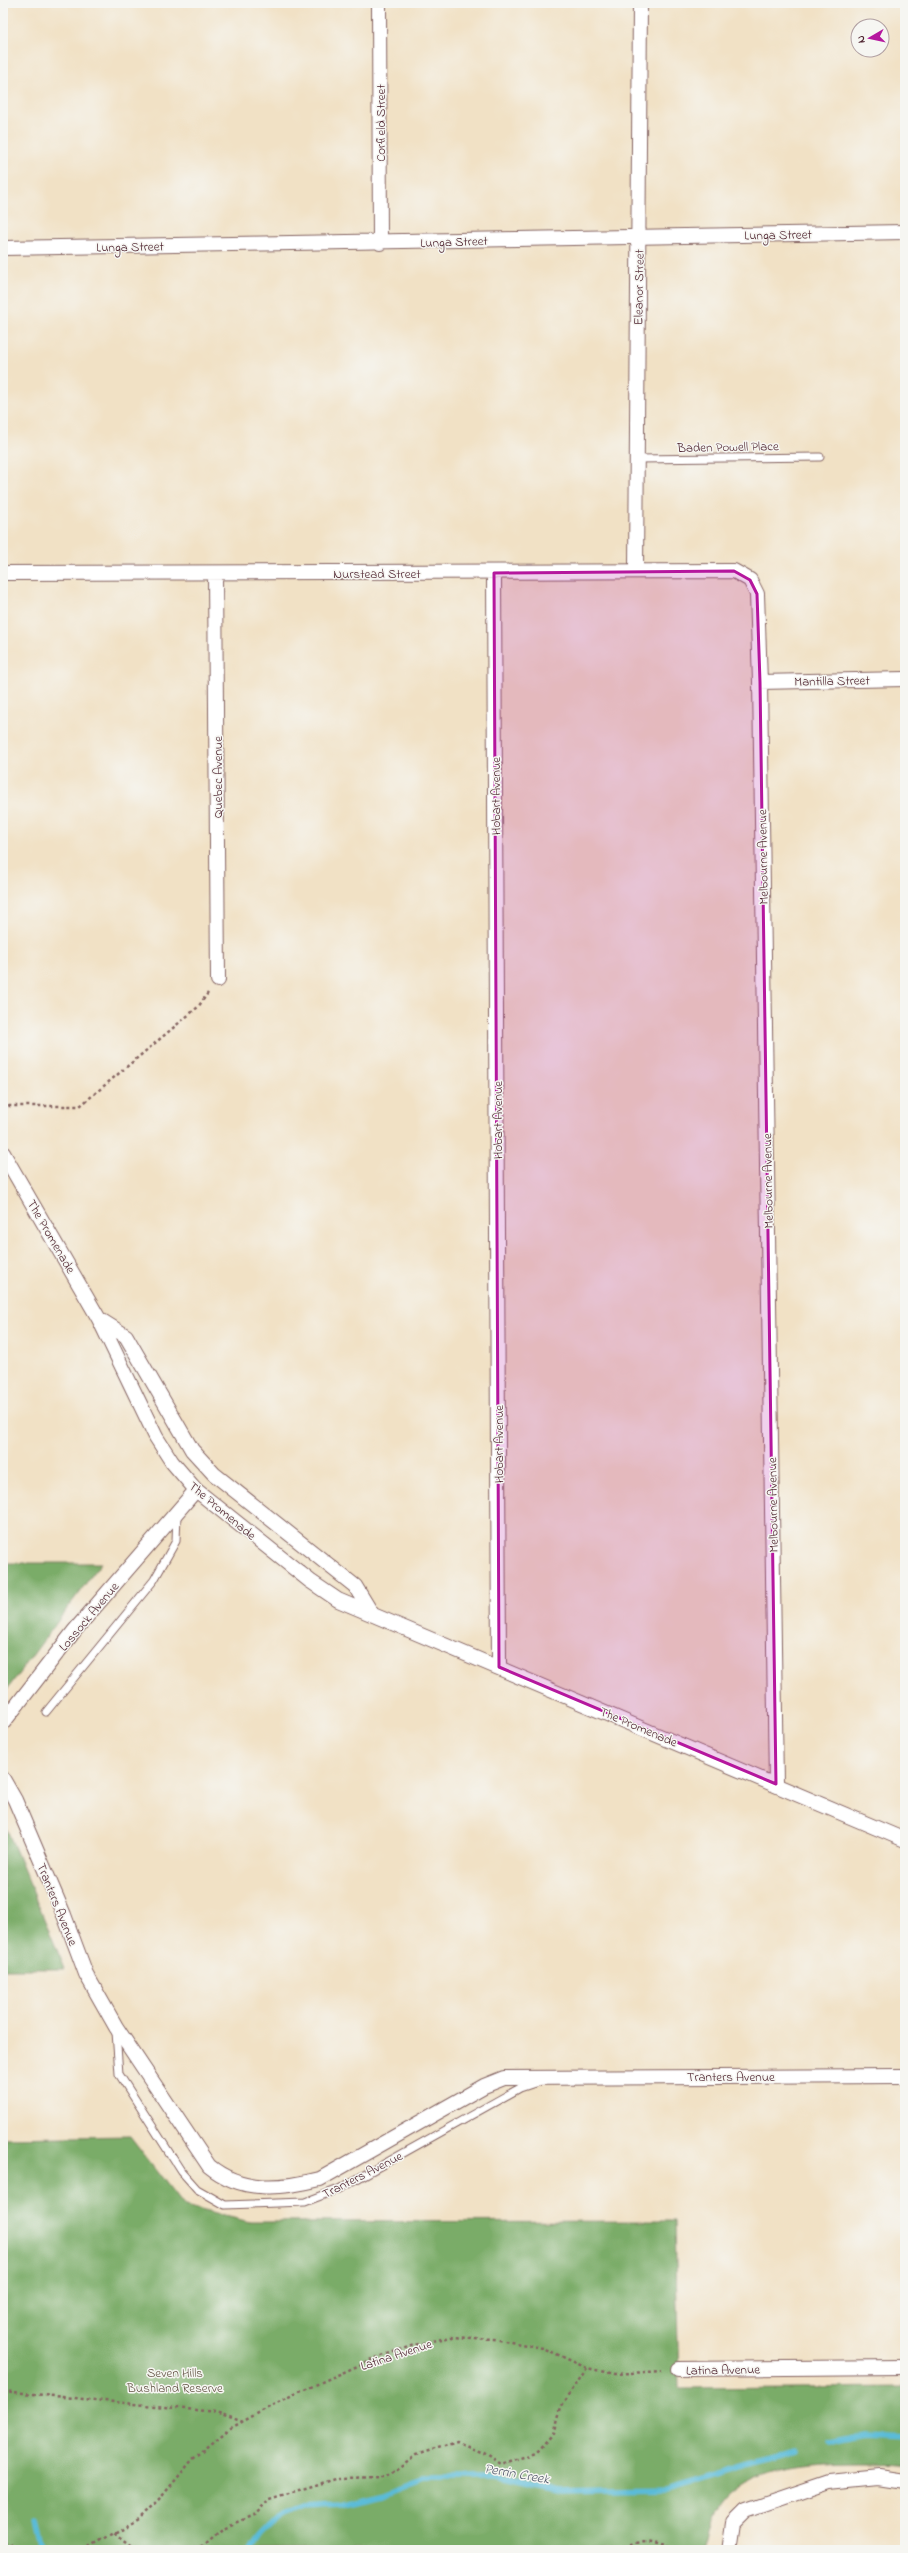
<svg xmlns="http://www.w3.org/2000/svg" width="908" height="2553" font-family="'Indie Flower',sans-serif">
<rect width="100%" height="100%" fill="#f6f6f2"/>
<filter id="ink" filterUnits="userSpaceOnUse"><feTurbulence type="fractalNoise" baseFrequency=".025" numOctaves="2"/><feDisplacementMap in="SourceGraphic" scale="8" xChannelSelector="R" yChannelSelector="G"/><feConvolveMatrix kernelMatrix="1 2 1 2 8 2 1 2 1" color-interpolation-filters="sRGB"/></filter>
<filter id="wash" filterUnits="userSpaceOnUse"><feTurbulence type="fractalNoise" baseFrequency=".012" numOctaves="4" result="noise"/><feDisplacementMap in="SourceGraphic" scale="16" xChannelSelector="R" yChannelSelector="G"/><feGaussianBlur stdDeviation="0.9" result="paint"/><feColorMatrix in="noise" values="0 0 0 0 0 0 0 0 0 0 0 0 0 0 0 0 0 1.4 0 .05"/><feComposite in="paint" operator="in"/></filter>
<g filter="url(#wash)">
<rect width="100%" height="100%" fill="#f1e1c5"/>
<path fill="#7aac68" stroke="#62664a" d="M 3,1563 L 101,1563 L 3,1695 Z
M 3,1820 L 65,1969 L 3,1969 Z
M 130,2136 L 184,2206 L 250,2222 L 675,2221 L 679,2389 L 905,2387 L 905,2465 C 892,2461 878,2463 866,2463 C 823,2463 756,2464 725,2500 C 712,2515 712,2532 706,2550 L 637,2550 L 630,2547 L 628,2550 L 3,2550 L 3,2138 Z"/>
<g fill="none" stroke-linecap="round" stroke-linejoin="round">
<path stroke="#5abbd8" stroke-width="5.5" d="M 830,2442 L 866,2435 L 905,2437
M 34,2518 L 42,2550
M 251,2550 L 261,2535 L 280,2516 L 302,2507 L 339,2505 L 381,2495 L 424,2478 L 492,2478 L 554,2492 L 667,2490 L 795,2452"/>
</g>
</g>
<g filter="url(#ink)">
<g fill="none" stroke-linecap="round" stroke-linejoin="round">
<g stroke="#846361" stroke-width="9">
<path id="lane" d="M 637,459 L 820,457
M 46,1712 L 154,1580 L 176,1541 L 177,1514
M 116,2032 L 119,2074 L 181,2171 L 197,2189 L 225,2205 L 305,2202 L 339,2189 L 520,2088 L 538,2082"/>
</g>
<g stroke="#846361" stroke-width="16">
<path id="street" d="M 379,3 L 380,243
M 3,248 L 905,232
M 636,571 L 640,3
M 3,573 L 734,571 L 750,580 L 757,594 L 760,682 L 776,1784
M 494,573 L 499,1667
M 215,574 L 218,980
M 760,682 L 905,679
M 3,1153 L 99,1319 L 156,1437 L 172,1462 L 196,1490 L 310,1581 L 338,1600 L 905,1840
M 99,1319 L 126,1336 L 192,1450 L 214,1474 L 355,1586 L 372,1614
M 3,1723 L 75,1630 L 196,1490
M 3,1779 L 15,1800 L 64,1915 L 86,1974 L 116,2027 L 209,2166 C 242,2193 281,2189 320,2179 L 484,2086 L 504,2078 L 905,2076
M 678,2369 L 905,2367
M 729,2550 L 733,2523 L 746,2510 L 828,2482 L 879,2477 L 905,2481"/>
</g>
<path stroke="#846361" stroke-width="2.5" stroke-dasharray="3 3" stroke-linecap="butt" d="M 3,1109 L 9,1106 L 80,1106 L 198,1007 L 208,993
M 3,2391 L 216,2412 L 243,2422
M 114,2533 L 137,2550
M 3,2541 L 20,2550
M 84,2550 L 139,2519 L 163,2495 L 193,2459 L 229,2429 L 284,2399 L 373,2359 L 414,2345 L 451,2337 L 494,2339 L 543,2348 L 587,2368 L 614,2374 L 662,2371
M 197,2550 L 221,2529 L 256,2514 L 269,2499 L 339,2478 L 385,2477 L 416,2455 L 457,2442 L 484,2452 L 501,2464 L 536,2453 L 554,2434 L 561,2407 L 587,2368
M 620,2550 C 640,2536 656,2544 677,2550"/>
<use href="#lane" stroke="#fff" stroke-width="7"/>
<use href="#street" stroke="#fff" stroke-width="14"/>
</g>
</g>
<path fill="#b5179e" fill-opacity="0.2" stroke="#b5179e" stroke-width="3" stroke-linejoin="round" d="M 734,571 L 750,580 L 757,594 L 760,682 L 776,1784 L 499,1667 L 494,573 Z"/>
<g text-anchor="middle" stroke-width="3" stroke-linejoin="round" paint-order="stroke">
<g font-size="13" fill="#4a1f2b" stroke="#f6f6f2">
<text transform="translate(380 123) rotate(-90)" y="5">Corfield Street</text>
<text transform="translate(778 234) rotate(-1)" y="5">Lunga Street</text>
<text transform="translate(454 241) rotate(-2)" y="5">Lunga Street</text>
<text transform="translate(130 246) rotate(-1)" y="5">Lunga Street</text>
<text transform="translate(638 287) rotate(-89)" y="5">Eleanor Street</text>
<text transform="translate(728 446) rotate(-1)" y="5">Baden Powell Place</text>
<text x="377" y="578">Nurstead Street</text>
<text transform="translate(832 680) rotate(-1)" y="5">Mantilla Street</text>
<text transform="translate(217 777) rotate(-90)" y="5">Quebec Avenue</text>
<text transform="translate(495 796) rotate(-90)" y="5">Hobart Avenue</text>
<text transform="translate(762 857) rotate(-91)" y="5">Melbourne Avenue</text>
<text transform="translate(497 1120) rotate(-90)" y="5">Hobart Avenue</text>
<text transform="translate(767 1181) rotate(-91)" y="5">Melbourne Avenue</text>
<text transform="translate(52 1236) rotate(60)" y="5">The Promenade</text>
<text transform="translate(498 1444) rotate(-90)" y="5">Hobart Avenue</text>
<text transform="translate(772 1505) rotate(-91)" y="5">Melbourne Avenue</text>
<text transform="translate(223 1510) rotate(40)" y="5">The Promenade</text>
<text transform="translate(88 1616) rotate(-50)" y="5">Lossock Avenue</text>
<text transform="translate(639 1726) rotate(23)" y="5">The Promenade</text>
<text transform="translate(58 1904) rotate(68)" y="5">Tranters Avenue</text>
<text x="731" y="2081">Tranters Avenue</text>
<text transform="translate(362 2174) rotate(-27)" y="5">Tranters Avenue</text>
<text transform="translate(396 2354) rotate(-18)" y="5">Latina Avenue</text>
<text transform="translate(723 2369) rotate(-1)" y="5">Latina Avenue</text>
</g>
<g font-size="13" fill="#615242" stroke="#f6f6f2">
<text x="175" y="2377">Seven Hills<tspan x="175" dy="15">Bushland Reserve</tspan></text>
</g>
<g font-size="14" font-style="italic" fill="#505668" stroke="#f6f6f2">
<text transform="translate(517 2473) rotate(10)" y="5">Perrin Creek</text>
</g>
</g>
<rect width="908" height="2553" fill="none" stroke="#f6f6f2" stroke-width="16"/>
<g transform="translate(870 38) rotate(261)"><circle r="19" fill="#f6f6f2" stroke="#b1a0a2"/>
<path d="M0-3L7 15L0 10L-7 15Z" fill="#b5179e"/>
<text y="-6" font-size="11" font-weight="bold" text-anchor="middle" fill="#4a1f2b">N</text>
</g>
</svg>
